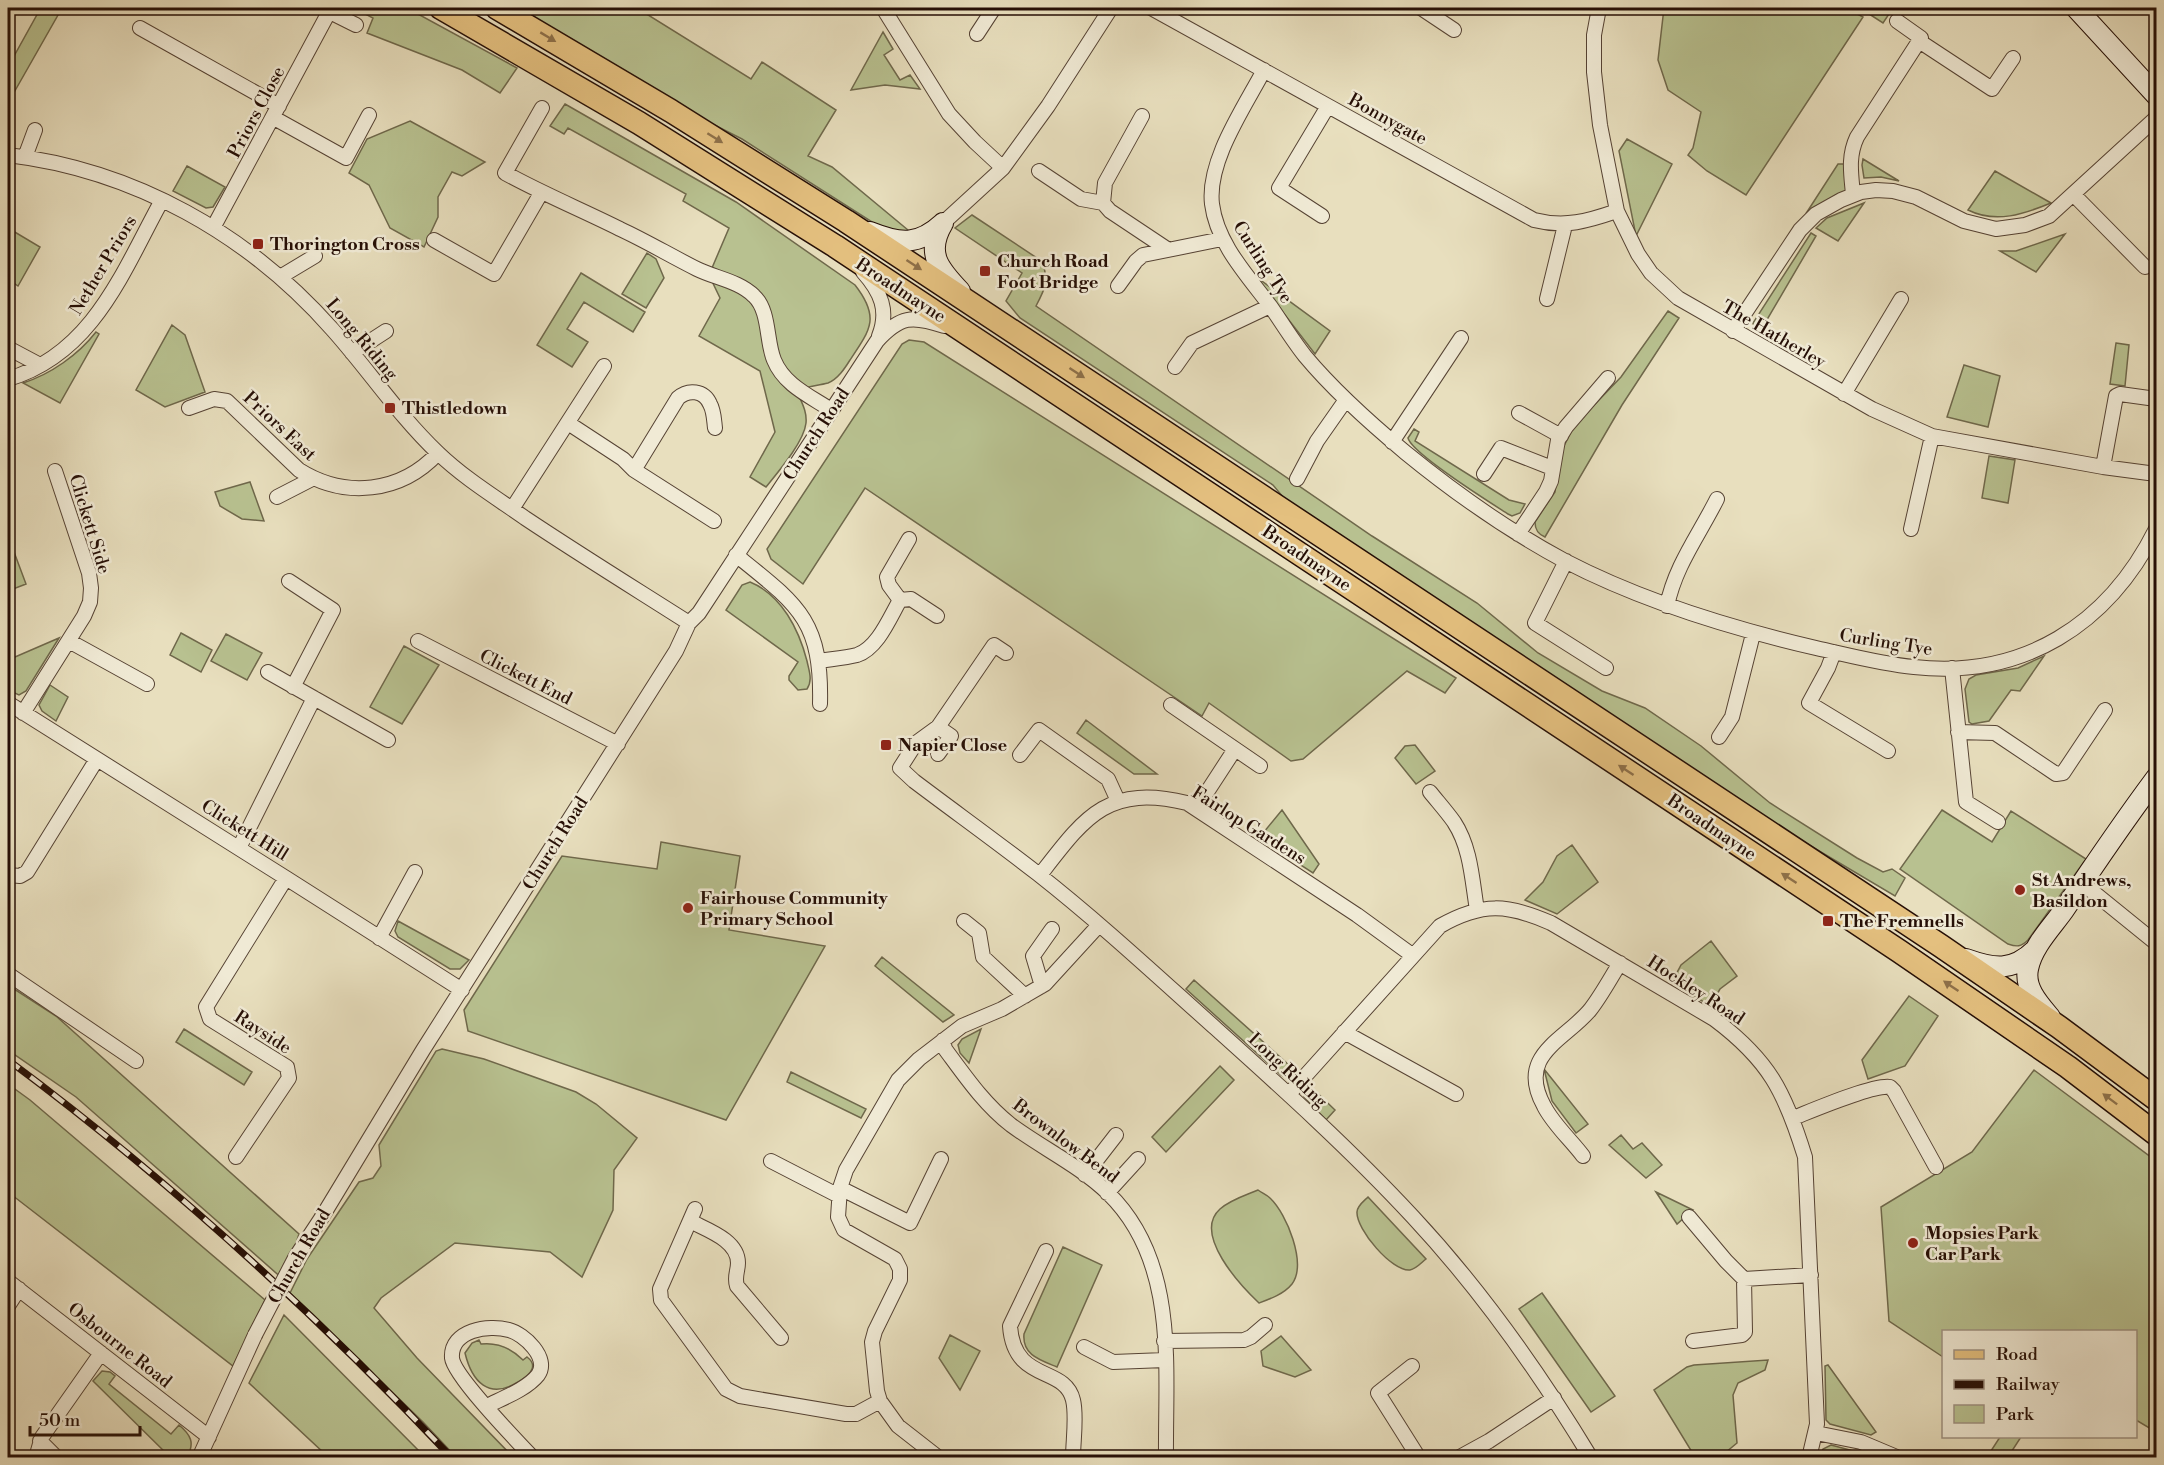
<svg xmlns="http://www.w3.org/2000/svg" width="2164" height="1465" font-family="'Libre Bodoni',serif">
<rect width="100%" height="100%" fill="#e8dfbe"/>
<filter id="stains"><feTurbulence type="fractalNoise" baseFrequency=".00333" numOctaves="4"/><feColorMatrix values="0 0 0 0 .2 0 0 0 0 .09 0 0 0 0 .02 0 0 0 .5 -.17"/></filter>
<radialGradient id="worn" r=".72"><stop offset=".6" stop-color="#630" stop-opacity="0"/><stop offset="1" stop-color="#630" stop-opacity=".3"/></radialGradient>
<path fill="#b8c190" stroke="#6f684b" stroke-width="1.5" d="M 34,8 L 62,8 L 8,103 L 8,67 L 39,11 Z
M 354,8 L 407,8 L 517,68 L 500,93 L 462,70 L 367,33 L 373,18 Z
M 507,8 L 637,8 L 751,79 L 762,62 L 836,110 L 808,156 L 832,167 L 914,235 L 883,229 L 742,139 L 667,101 Z
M 1664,8 L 1846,8 L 1863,17 L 1746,195 L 1707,171 L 1688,155 L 1693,148 L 1701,112 L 1668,90 L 1658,60 Z
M 1869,8 L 1893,8 L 1883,23 L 1866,12 Z
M 883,32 L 893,49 L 884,55 L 900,80 L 910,75 L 920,89 L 885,85 L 851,90 Z
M 565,104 L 736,202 L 855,285 C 880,317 871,329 850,360 C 845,368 838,379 828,383 C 820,385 812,386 804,388 L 799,396 C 803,405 807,413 806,423 C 804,442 778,472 766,487 L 750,477 L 775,432 L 760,371 L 699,336 L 720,298 L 709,275 L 729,228 L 683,201 L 686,194 L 568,128 L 564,134 L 550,126 Z
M 410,121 L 485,162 L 462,176 L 452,172 L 438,197 L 438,217 L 424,247 L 390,228 L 369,185 L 349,173 L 367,139 Z
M 1627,139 L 1672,164 L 1636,236 L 1619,151 Z
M 1863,159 L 1899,181 L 1881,177 L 1864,178 L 1862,165 Z
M 1838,164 L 1844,164 L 1848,192 L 1807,212 Z
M 187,166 L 225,187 L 213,207 L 206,208 L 173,191 Z
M 1995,171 L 2051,203 C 2024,214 1996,224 1968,210 Z
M 1864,203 L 1838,241 L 1816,228 L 1827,218 Z
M 972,215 L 1043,262 C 1048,283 1046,287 1036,306 L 1372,536 L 1477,603 L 1538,653 L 1602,691 L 1645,708 L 1701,746 L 1770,803 L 1857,858 L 1883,872 L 1892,869 L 1905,878 L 1895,896 L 1804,842 L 1293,509 L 1273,485 L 1020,318 L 1006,301 L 1022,273 L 955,228 Z
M 8,228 L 40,247 L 18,286 L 8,279 L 8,256 L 10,252 L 8,251 Z
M 1811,233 L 1816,236 L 1761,330 L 1755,329 L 1753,323 Z
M 2065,234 L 2036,272 L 2000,251 L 2016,251 Z
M 647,253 L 656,259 L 664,278 L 646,308 L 622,294 Z
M 581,273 L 645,312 L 633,332 L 584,302 L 567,329 L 588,342 L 572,367 L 537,345 Z
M 1255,276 L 1330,331 L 1315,354 Z
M 1668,311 L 1679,318 L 1622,405 L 1545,537 C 1538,534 1535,530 1535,522 L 1555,492 L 1560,454 L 1574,426 L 1621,377 Z
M 172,325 L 185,335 L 205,392 L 165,407 L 136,390 Z
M 96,332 L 99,334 L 60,403 L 23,383 C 51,374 78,355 96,332 Z
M 909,340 L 924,342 L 1456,678 L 1445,693 L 1407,671 L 1303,759 L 1291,761 L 1209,703 L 1202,716 L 865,488 L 803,584 L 771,559 L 767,549 L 902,344 Z
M 2116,343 L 2129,345 L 2125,386 L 2110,384 Z
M 1964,365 L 2000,376 L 1988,427 L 1947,417 Z
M 1414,429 L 1419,432 L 1415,441 L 1509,500 L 1525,504 L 1520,513 L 1512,516 L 1508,514 C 1491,503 1412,454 1408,438 Z
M 1989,456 L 2015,460 L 2008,503 L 1982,498 Z
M 250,482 L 264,521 L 242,519 L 220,506 L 215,492 Z
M 8,546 L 14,552 L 26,584 L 8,591 Z
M 750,582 C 782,595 799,630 807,661 C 809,671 813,680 807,689 L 798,690 L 789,680 L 789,676 L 798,662 L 726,610 L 742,585 Z
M 181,633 L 212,650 L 201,672 L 170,655 Z
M 226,634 L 262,653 L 247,680 L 211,661 Z
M 59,638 L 26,691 L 19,695 L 8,690 L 8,660 Z
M 404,646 L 439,665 L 402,724 L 370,707 Z
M 2044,656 L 2020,691 L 2011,690 L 1989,721 L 1972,724 L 1969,722 L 1965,689 L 1969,679 L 1976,675 L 2018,668 Z
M 50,685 L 68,697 L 56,721 L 42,711 L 39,705 Z
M 1086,720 L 1157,774 L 1134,774 L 1077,733 Z
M 1415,745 L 1435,771 L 1416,784 L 1395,758 L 1405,746 Z
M 1282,810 L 1319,864 L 1313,873 L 1259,838 Z
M 1942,810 L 1992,842 L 2011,811 L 2086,859 L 2028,940 C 2021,947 2017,947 2008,944 L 1900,869 Z
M 661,842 L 740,856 L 729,930 L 825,946 L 726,1120 L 468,1031 L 464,1010 L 562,856 L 657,869 Z
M 1572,845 L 1598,882 L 1557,914 L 1525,900 L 1543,882 L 1557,856 Z
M 398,921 L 469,960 L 460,969 L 450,969 L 398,937 L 395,931 Z
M 1711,941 L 1737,976 L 1720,989 L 1710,1006 L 1672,982 L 1681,965 Z
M 882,957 L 954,1015 L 943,1022 L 875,966 Z
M 1194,980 L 1298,1073 C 1293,1080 1288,1080 1281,1075 L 1186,989 Z
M 8,985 L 56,1016 L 299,1234 L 284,1280 L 76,1097 L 8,1050 Z
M 1909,996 L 1938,1016 L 1905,1066 L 1868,1079 L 1862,1060 Z
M 184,1029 L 252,1072 L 244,1085 L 176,1042 Z
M 981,1029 L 969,1063 L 960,1053 L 958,1045 L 962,1039 Z
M 442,1049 L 484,1059 L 576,1092 L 596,1104 L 637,1138 L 614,1170 L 613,1210 L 582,1277 L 550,1252 L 455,1243 L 381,1298 L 374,1308 L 417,1358 L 513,1457 L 456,1457 L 423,1422 L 290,1293 L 307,1259 L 359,1182 L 373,1178 L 381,1166 L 379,1145 L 436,1051 Z
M 1220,1066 L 1234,1080 L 1166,1152 L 1152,1137 Z
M 1544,1069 L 1588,1124 L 1576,1133 L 1552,1101 Z
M 2034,1070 L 2156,1161 L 2156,1432 L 2136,1420 L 2136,1332 L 1944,1332 L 1943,1357 L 1889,1321 L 1881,1207 L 1972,1152 Z
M 791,1072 L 866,1109 L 861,1118 L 787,1082 Z
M 1307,1083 L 1335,1110 L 1326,1120 L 1304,1097 L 1304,1089 Z
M 8,1084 L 30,1100 L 265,1300 L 233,1366 L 8,1192 Z
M 1621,1135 L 1633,1149 L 1642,1143 L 1662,1165 L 1646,1178 L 1609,1145 Z
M 1258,1190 C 1262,1193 1267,1195 1270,1198 C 1287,1214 1307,1264 1292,1284 C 1284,1294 1270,1299 1259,1303 C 1241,1286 1192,1234 1220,1209 C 1230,1200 1246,1195 1258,1190 Z
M 1656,1192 L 1693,1210 L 1677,1224 Z
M 1368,1197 L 1426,1259 C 1421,1263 1416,1269 1410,1270 C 1392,1272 1356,1229 1357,1212 C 1357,1206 1364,1201 1368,1197 Z
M 1063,1247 L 1102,1265 L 1057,1367 C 1040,1360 1022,1355 1024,1334 Z
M 1542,1293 L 1615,1396 L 1591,1412 L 1519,1309 Z
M 284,1315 L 425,1457 L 325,1457 L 326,1455 L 249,1383 Z
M 950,1335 L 980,1351 L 960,1390 L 939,1358 Z
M 1281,1336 L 1311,1370 L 1295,1377 L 1263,1366 L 1261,1351 Z
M 479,1340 L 481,1344 C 498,1342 511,1348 523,1360 L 527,1357 C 531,1360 534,1364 532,1369 C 530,1375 523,1379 518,1382 C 489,1400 472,1382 465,1353 L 472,1343 Z
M 1768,1360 L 1765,1370 L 1738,1383 L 1733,1395 L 1737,1443 L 1720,1457 L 1695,1457 L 1654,1390 L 1687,1367 L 1694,1365 Z
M 1828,1365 L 1876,1432 L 1871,1435 L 1830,1424 L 1826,1420 L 1825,1366 Z
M 102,1371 L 110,1372 L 115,1376 L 109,1384 L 171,1434 L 179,1425 C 191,1435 195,1443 187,1457 L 170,1457 L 94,1382 L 93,1381 Z
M 2000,1437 L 2021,1437 L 2008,1457 L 1987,1457 Z
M 1831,1445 L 1850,1450 L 1840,1457 L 1819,1457 L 1823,1449 Z"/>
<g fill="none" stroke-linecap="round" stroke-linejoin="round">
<g stroke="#564334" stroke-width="16">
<path id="street" d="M 322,8 L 356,25
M 883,8 L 949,114 L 975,142 L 1003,168
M 1151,8 L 1534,220 C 1565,228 1588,221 1617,211
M 1421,8 L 1454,30
M 1599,8 L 1594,35 L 1594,72 L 1600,125 L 1617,211 L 1638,254 L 1651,273 L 1678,298 L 1872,409 L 1932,436 L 2103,467 L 2156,474
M 140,28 L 279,106
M 977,34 L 994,8
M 1919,41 L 1992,89 L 2013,58
M 1264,70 C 1244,108 1207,161 1212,204 C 1217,244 1248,276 1271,307 C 1282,323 1293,341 1305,356 C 1335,392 1370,423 1406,453 C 1455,493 1509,531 1565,561 C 1644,602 1730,628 1816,648 C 1848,655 1881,664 1914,667 C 2023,679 2108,625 2156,529
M 542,108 L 505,173 C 543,194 582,210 620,229 C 646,241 671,256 697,269 C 715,278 739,281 754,296 C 770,311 766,341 774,360 C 784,385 810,396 831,410
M 274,118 L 346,158 L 369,115
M 8,155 C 134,170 248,234 332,329 C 368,369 398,415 438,453 C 464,478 495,497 525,518 C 579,554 634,588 689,623
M 25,157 L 35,130
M 1039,171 L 1081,199 L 1103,203 L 1110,211 L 1167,249
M 1853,194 C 1851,173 1848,156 1857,137 L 1921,38 L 1897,21
M 2074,195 L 2145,267
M 1103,203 L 1105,183 L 1142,116
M 1322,216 L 1279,188 L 1328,106
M 943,223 L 1003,168 L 1048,106 L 1111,8
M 213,228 L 329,12
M 434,240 L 494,274 L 541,193
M 863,272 C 881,292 889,311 879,336
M 280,277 L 315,256
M 1118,286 L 1136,261 L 1143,255 L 1222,239
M 1547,299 L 1565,225
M 1733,331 L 1800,230 L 1816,214 L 1841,200 L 1861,192 L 1876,190 L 1893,191 L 1916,197 L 1964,221 L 1996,229 L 2025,225 L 2049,216 L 2156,118
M 8,348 L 40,365
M 352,353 L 386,331
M 1175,367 L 1192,343 L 1270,306
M 8,379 C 93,354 123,271 162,200
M 1844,394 L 1901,299
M 189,408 L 214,399 L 227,401 L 299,470 C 345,499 401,493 438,453
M 1519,413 L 1561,436
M 568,423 L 623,459 L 634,470 L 714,521
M 1392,442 L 1461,338
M 2103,467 L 2116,396 L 2120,394 L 2156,399
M 634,470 L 678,398 C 688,389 704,390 710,404 C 714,411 714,420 715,428
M 1484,474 L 1501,448 L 1552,468
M 1297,479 L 1317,441 L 1345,401
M 277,497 L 312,479
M 512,509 L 604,366
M 1911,529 L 1932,436
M 1518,534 L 1546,492 L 1551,481 L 1558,440 L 1566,427 L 1608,378
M 736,555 C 798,605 822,620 820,704
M 1566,561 L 1535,623 L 1606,668
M 289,581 L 333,610 L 293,687
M 900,600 L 911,599 L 937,616
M 1667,606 C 1675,566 1699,535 1717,499
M 69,641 L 147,684
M 418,641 L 618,744
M 1834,652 L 1828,668 L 1809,703 L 1888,751
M 1006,653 L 994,645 L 938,727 L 916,743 L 900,768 L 914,781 C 955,812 997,842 1038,874 C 1099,922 1156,975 1213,1026 C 1282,1088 1350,1149 1413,1217 C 1481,1290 1539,1372 1591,1458
M 819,661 C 832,659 845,658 857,655 C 878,648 890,617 900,600 L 889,585 L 887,577 L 909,539
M 1952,668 L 1966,802 L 1998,822
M 268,672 L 388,740
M 8,703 L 286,878 L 462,990
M 1171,705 L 1260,766
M 23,713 L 84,616 L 90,602 L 91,588 L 89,573 L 55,471
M 1958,732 L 1995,733 L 2056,774 L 2063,773 L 2105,710
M 1719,737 L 1732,717 L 1753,634
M 938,754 L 951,736 L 938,727
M 1020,755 L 1039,730 L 1108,779 L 1118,801
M 1430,792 C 1438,802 1447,812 1454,822 C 1471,848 1472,880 1477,910
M 1196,809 L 1235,749
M 239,848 L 314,698
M 8,875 L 20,876 L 27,872 L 97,759
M 1040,875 C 1085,817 1107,784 1187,803 L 1357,915 L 1412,955
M 2082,883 L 2156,943
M 964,921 L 979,933 L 983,957 L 1025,996
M 379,938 L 415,872
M 8,974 L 136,1061
M 1042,986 L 1033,956 L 1052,929
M 1344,1032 L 1456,1094
M 943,1040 L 945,1049 C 965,1076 984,1104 1011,1125 C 1042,1148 1080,1166 1108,1193 C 1179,1262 1165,1368 1166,1458
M 1289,1094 L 1440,926 C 1482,902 1508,904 1551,923 L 1714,1019 C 1769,1060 1785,1092 1805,1157 L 1817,1424 L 1809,1458
M 1793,1118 C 1811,1111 1874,1084 1890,1087 L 1894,1091 L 1936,1167
M 1583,1156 C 1571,1140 1553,1124 1544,1106 C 1516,1055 1564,1041 1590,1010 C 1601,996 1610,979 1620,963
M 236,1157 L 289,1078 L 287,1067 L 210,1019 L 206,1007 L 286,878
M 771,1161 L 839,1196
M 1085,1175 L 1116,1135
M 840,1188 L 910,1223 L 941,1159
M 1107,1193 L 1138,1159
M 695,1209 L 660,1289 L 661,1300 L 726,1389 L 740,1396 L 846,1414 L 856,1414 L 880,1401
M 322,1217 L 423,1050 L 676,651 L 689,623 L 699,613 L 877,341 C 900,316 912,315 944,326
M 1689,1217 L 1726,1261 L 1744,1279 L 1811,1275
M 690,1221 C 707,1230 738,1240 738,1263 C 738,1271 734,1277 737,1286 L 781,1338
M 1046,1251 L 1010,1326 C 1014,1384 1065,1365 1073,1400 C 1077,1416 1073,1441 1073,1458
M 8,1281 L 209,1437
M 8,1306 L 19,1289
M 1164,1341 L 1244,1340 L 1251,1337 L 1265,1325
M 1693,1341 L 1742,1335 L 1745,1332 L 1744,1279
M 1084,1347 L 1113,1362 L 1165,1360
M 1412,1366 L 1378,1393 L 1419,1458
M 487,1406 C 503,1398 527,1389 538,1375 C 550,1358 524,1334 509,1330 C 489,1324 450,1330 452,1358 C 454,1376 517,1441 533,1458
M 1816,1433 L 1861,1442 L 1899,1458
M 40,1441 L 57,1458
M 36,1458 L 42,1437 L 101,1353
M 199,1458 L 255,1335
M 939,1458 L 898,1426 L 880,1401 L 877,1391 L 872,1342 L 875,1331 L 900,1280 L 900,1269 L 895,1259 L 844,1230 L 838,1217 L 840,1188 L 846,1170 L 898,1080 L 919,1059 L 962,1026 L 1002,1009 L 1045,984 L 1099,925
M 1458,1458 L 1489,1441 L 1554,1398"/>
</g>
<g stroke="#260f06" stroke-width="22">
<path id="secondary" d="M 2076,8 L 2156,95
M 943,223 C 925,253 939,269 960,291
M 870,232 C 900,244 918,246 943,223
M 1966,959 C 1994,969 2012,972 2035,950
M 2050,1017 C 2039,1004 2024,988 2028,969 C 2032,947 2052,927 2064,910 C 2094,865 2124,821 2156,778"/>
</g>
<g stroke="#260f06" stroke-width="25">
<path id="primary" d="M 441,8 L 639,123 L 835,246 L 1899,951 L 2068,1067 L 2156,1134
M 497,8 L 671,111 L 846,221 L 1941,946 L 2059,1027 L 2156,1099"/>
</g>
<use href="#street" stroke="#f0ead5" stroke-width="14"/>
<use href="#secondary" stroke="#f0ead5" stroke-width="20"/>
<use href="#primary" stroke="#e4c07f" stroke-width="22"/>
<g stroke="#260f06" stroke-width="7">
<path id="rail" d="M 8,1060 C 168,1179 315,1313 452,1458"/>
</g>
<use href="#rail" stroke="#f0ead5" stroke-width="4.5" stroke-dasharray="14" stroke-linecap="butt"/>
<g stroke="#564334" stroke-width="16" stroke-linecap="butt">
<path id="street-bridge" d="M 255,1335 L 295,1258 L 322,1217"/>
</g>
<use href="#street-bridge" stroke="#f0ead5" stroke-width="14"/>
</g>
<defs><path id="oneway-solid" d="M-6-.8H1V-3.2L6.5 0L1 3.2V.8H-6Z" transform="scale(1.5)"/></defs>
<g fill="#8e7049">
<use href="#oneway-solid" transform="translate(548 37) rotate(31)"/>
<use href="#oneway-solid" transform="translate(715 138) rotate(32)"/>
<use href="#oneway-solid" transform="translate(914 265) rotate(33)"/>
<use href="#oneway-solid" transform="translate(1077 373) rotate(33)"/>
<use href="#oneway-solid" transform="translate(1626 770) rotate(-147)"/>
<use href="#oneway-solid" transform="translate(1789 878) rotate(-147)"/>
<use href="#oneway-solid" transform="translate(1951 986) rotate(-146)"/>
<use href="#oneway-solid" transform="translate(2110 1099) rotate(-143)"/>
</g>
<g fill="#8f2418" stroke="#f0ead5" stroke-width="2">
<rect x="252" y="238" width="12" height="12" rx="3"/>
<rect x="979" y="265" width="12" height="12" rx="3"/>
<rect x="384" y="402" width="12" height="12" rx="3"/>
<rect x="880" y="739" width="12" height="12" rx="3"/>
<circle cx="2020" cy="890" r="6"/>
<circle cx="688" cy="908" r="6"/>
<rect x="1822" y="915" width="12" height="12" rx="3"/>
<circle cx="1913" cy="1243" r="6"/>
</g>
<g text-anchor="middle" stroke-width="5" stroke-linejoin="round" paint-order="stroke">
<g font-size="18" fill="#260f06" stroke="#f0ead5">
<text transform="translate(256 112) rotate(-62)" y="6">Priors Close</text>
<text transform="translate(1388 119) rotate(29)" y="6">Bonnygate</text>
<text transform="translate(1263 262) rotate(57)" y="6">Curling Tye</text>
<text transform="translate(103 265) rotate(-59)" y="6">Nether Priors</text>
<text transform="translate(901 290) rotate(33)" y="6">Broadmayne</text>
<text transform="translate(1774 334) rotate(30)" y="6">The Hatherley</text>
<text transform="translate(362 339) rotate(50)" y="6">Long Riding</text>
<text transform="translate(280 426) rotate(43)" y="6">Priors East</text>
<text transform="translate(816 434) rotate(-57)" y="6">Church Road</text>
<text transform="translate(90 524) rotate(73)" y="6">Clickett Side</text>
<text transform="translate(1307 558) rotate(34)" y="6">Broadmayne</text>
<text transform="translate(1886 642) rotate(9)" y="6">Curling Tye</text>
<text transform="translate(526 677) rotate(27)" y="6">Clickett End</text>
<text transform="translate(1249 825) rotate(32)" y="6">Fairlop Gardens</text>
<text transform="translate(1712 827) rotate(34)" y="6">Broadmayne</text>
<text transform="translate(245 830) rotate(32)" y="6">Clickett Hill</text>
<text transform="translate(555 843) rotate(-58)" y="6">Church Road</text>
<text transform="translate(1696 990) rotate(33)" y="6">Hockley Road</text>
<text transform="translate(263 1032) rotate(33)" y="6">Rayside</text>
<text transform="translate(1288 1070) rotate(43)" y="6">Long Riding</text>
<text transform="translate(1066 1141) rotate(37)" y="6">Brownlow Bend</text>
<text transform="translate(299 1256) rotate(-60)" y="6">Church Road</text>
<text transform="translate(120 1345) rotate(38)" y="6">Osbourne Road</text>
</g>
<g font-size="18" font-weight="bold" fill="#260f06" stroke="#f0ead5" text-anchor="start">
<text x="270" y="250">Thorington Cross</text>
<text x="997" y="267">Church Road<tspan x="997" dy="21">Foot Bridge</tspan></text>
<text x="402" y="414">Thistledown</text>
<text x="898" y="751">Napier Close</text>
<text x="2032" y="886">St Andrews,<tspan x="2032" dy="21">Basildon</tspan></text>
<text x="700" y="904">Fairhouse Community<tspan x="700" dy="21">Primary School</tspan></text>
<text x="1840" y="927">The Fremnells</text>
<text x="1925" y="1239">Mopsies Park<tspan x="1925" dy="21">Car Park</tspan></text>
</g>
</g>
<rect width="2164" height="1465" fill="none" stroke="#e8dfbe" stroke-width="30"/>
<rect x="9" y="9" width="2146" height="1447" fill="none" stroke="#260f06" stroke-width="3"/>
<rect x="15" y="15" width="2134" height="1435" fill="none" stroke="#260f06" stroke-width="1.5"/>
<rect x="1942" y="1330" width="195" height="108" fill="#f0ead5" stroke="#9f9282" stroke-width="1.5"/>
<rect x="1954" y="1350" width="30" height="9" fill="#e4c07f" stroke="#9f9282" stroke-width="1.5"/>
<text x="1996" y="1360" font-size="18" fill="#260f06">Road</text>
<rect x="1954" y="1380" width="30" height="9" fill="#260f06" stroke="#9f9282" stroke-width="1.5"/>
<text x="1996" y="1390" font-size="18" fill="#260f06">Railway</text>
<rect x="1954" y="1405" width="30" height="18" fill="#b8c190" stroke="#9f9282" stroke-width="1.5"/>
<text x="1996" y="1420" font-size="18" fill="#260f06">Park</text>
<path d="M30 1426v9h110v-9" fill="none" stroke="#260f06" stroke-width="3"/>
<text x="39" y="1426" font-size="18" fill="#260f06" stroke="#f0ead5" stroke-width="4.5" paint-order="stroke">50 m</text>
<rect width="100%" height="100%" filter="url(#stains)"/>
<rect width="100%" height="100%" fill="url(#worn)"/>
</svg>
